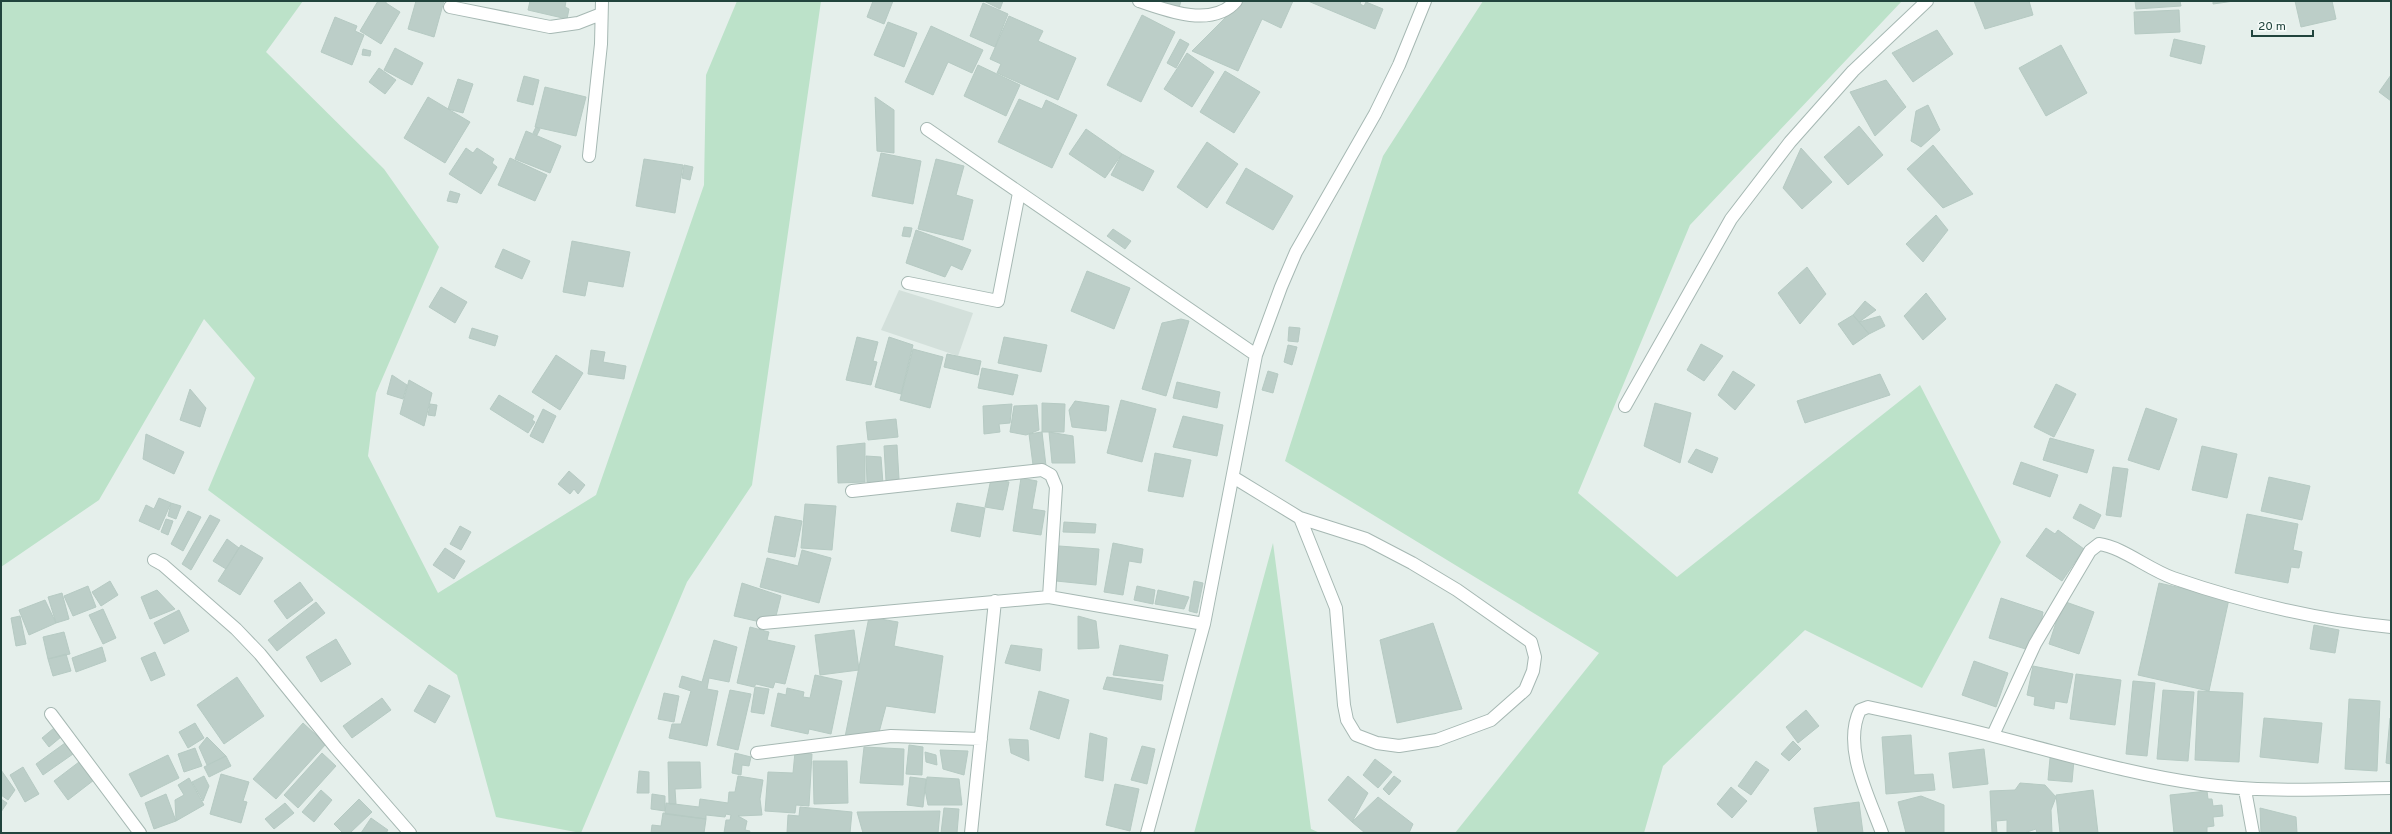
<svg xmlns="http://www.w3.org/2000/svg" width="2392" height="834" font-family="Overpass,sans-serif">
<rect width="100%" height="100%" fill="#e5efeb"/>
<path fill="#d3e0db" d="M 899,290 L 973,313 L 958,356 L 881,330 Z"/>
<path fill="#bce2c9" d="M 1,1 L 303,1 L 266,52 L 384,169 L 439,247 L 376,393 L 368,456 L 438,593 L 596,495 L 704,185 L 706,75 L 737,1 L 821,1 L 752,485 L 687,582 L 581,833 L 496,817 L 457,675 L 208,490 L 255,378 L 204,319 L 99,500 L 1,567 Z
M 1483,1 L 1902,1 L 1690,225 L 1578,493 L 1677,577 L 1920,385 L 2001,542 L 1922,688 L 1805,630 L 1663,766 L 1644,833 L 1455,833 L 1599,653 L 1285,461 L 1383,156 Z
M 1273,543 L 1311,829 L 1320,833 L 1194,833 Z"/>
<path fill="#bccec8" stroke="#b6cac3" d="M 378,1 L 386,1 L 386,3 L 400,12 L 381,44 L 360,31 Z
M 416,1 L 444,1 L 434,37 L 408,29 Z
M 530,1 L 566,1 L 565,7 L 569,9 L 567,19 L 528,10 Z
M 873,1 L 893,1 L 884,24 L 867,17 Z
M 984,1 L 1003,1 L 1000,9 Z
M 1155,1 L 1181,1 L 1179,8 Z
M 1242,1 L 1293,1 L 1281,28 L 1262,19 L 1238,71 L 1192,51 Z
M 1308,1 L 1361,1 L 1360,4 L 1364,6 L 1366,2 L 1383,9 L 1375,29 Z
M 1974,1 L 2029,1 L 2033,15 L 1985,29 Z
M 2135,1 L 2180,1 L 2181,6 L 2136,9 Z
M 2213,1 L 2234,1 L 2213,4 Z
M 2295,1 L 2332,1 L 2336,19 L 2301,27 Z
M 983,3 L 1008,14 L 995,47 L 970,36 Z
M 2179,10 L 2180,32 L 2135,34 L 2134,12 Z
M 1142,15 L 1175,32 L 1141,102 L 1107,85 Z
M 1009,16 L 1043,31 L 1038,41 L 1076,58 L 1058,100 L 997,73 L 1001,64 L 990,59 Z
M 335,17 L 357,26 L 355,31 L 364,35 L 352,65 L 321,52 Z
M 888,22 L 917,33 L 904,67 L 874,55 Z
M 931,26 L 983,50 L 972,73 L 948,62 L 933,95 L 905,82 Z
M 1937,30 L 1953,54 L 1913,82 L 1892,53 Z
M 1180,39 L 1189,44 L 1176,68 L 1167,63 Z
M 2174,39 L 2205,46 L 2201,64 L 2170,56 Z
M 2061,45 L 2087,93 L 2046,116 L 2019,68 Z
M 395,48 L 423,63 L 412,85 L 384,70 Z
M 363,49 L 371,51 L 370,56 L 362,55 Z
M 1187,53 L 1214,72 L 1192,107 L 1164,89 Z
M 978,65 L 1020,85 L 1006,116 L 964,96 Z
M 379,68 L 396,80 L 385,94 L 369,82 Z
M 1225,71 L 1260,92 L 1234,133 L 1200,112 Z
M 2391,75 L 2391,101 L 2379,92 Z
M 524,76 L 539,80 L 533,105 L 517,101 Z
M 458,79 L 473,84 L 463,113 L 448,109 Z
M 1886,80 L 1906,107 L 1875,136 L 1850,92 Z
M 545,87 L 586,97 L 576,136 L 535,127 Z
M 428,97 L 470,122 L 445,163 L 404,138 Z
M 875,97 L 894,110 L 894,153 L 877,151 Z
M 1019,99 L 1042,109 L 1046,100 L 1077,115 L 1052,168 L 998,142 Z
M 1928,105 L 1940,130 L 1921,147 L 1911,141 L 1916,111 Z
M 1859,126 L 1883,155 L 1848,185 L 1824,157 Z
M 536,127 L 540,129 L 537,135 L 533,133 Z
M 1086,129 L 1122,154 L 1105,178 L 1069,154 Z
M 526,131 L 561,146 L 550,173 L 515,159 Z
M 1207,142 L 1238,164 L 1207,208 L 1177,187 Z
M 1933,145 L 1973,194 L 1943,208 L 1907,169 Z
M 466,148 L 473,153 L 477,148 L 494,159 L 492,163 L 497,167 L 481,194 L 449,174 Z
M 1801,148 L 1832,182 L 1802,209 L 1783,188 Z
M 881,153 L 921,161 L 913,204 L 872,196 Z
M 1122,154 L 1154,171 L 1143,191 L 1111,175 Z
M 510,158 L 547,175 L 535,201 L 498,185 Z
M 644,159 L 683,165 L 675,213 L 636,206 Z
M 936,159 L 964,166 L 956,195 L 973,200 L 963,240 L 918,229 Z
M 684,165 L 693,167 L 690,180 L 682,178 Z
M 1246,168 L 1293,196 L 1273,230 L 1226,203 Z
M 450,191 L 460,194 L 457,203 L 447,201 Z
M 1936,215 L 1948,230 L 1923,262 L 1906,244 Z
M 904,227 L 912,228 L 910,237 L 902,236 Z
M 1113,229 L 1131,241 L 1125,249 L 1107,236 Z
M 916,230 L 971,250 L 962,270 L 951,265 L 945,277 L 906,263 Z
M 572,241 L 630,252 L 623,287 L 588,281 L 585,296 L 563,292 Z
M 503,249 L 530,261 L 522,279 L 495,267 Z
M 1807,267 L 1826,294 L 1800,324 L 1778,293 Z
M 1087,271 L 1130,288 L 1114,329 L 1071,311 Z
M 441,287 L 467,302 L 455,323 L 429,307 Z
M 1926,293 L 1946,319 L 1923,340 L 1904,316 Z
M 1865,301 L 1876,310 L 1859,322 L 1853,315 Z
M 1853,315 L 1869,334 L 1853,345 L 1838,324 Z
M 1880,316 L 1885,326 L 1869,334 L 1859,322 Z
M 1181,319 L 1189,321 L 1166,396 L 1142,389 L 1162,323 Z
M 1289,327 L 1300,328 L 1298,342 L 1288,341 Z
M 472,328 L 498,336 L 495,346 L 469,338 Z
M 857,337 L 878,342 L 873,361 L 877,362 L 871,385 L 846,380 Z
M 889,337 L 913,345 L 901,394 L 875,387 Z
M 1004,337 L 1047,345 L 1041,372 L 998,363 Z
M 1701,344 L 1723,356 L 1704,381 L 1687,370 Z
M 1288,345 L 1297,347 L 1292,365 L 1284,362 Z
M 913,349 L 943,357 L 930,408 L 900,400 Z
M 591,350 L 605,352 L 603,362 L 626,366 L 624,379 L 588,374 Z
M 947,354 L 981,361 L 978,375 L 944,367 Z
M 556,355 L 583,373 L 560,410 L 532,392 Z
M 982,368 L 1018,375 L 1013,395 L 978,388 Z
M 1268,371 L 1278,374 L 1273,393 L 1262,390 Z
M 1733,371 L 1755,385 L 1735,410 L 1718,395 Z
M 1880,374 L 1890,395 L 1805,423 L 1797,401 Z
M 392,375 L 407,385 L 403,399 L 387,394 Z
M 409,380 L 432,393 L 424,426 L 400,414 Z
M 1177,382 L 1220,392 L 1217,408 L 1173,398 Z
M 2056,384 L 2076,394 L 2054,437 L 2034,427 Z
M 190,389 L 206,408 L 200,427 L 180,420 Z
M 499,395 L 534,416 L 532,420 L 535,422 L 528,433 L 490,409 Z
M 1121,400 L 1156,409 L 1142,462 L 1107,453 Z
M 1075,401 L 1109,406 L 1106,431 L 1072,427 L 1069,410 Z
M 1042,403 L 1065,404 L 1064,432 L 1042,432 Z
M 1655,403 L 1691,413 L 1680,463 L 1644,446 Z
M 430,404 L 437,405 L 435,416 L 428,415 Z
M 1012,404 L 1010,423 L 999,424 L 1000,432 L 984,434 L 983,406 Z
M 1037,405 L 1039,430 L 1026,435 L 1010,432 L 1014,406 Z
M 2146,408 L 2177,419 L 2159,470 L 2128,460 Z
M 543,409 L 556,416 L 543,443 L 530,436 Z
M 1183,416 L 1223,425 L 1217,456 L 1173,447 Z
M 896,419 L 898,437 L 868,440 L 866,422 Z
M 1042,432 L 1046,466 L 1033,465 L 1029,434 Z
M 1049,432 L 1073,436 L 1075,463 L 1052,463 Z
M 146,434 L 184,452 L 174,474 L 143,459 Z
M 2050,438 L 2094,450 L 2087,473 L 2043,460 Z
M 865,443 L 865,482 L 838,483 L 837,446 Z
M 897,445 L 899,479 L 886,481 L 884,446 Z
M 2202,446 L 2237,454 L 2227,498 L 2192,490 Z
M 1696,449 L 1718,458 L 1712,473 L 1688,462 Z
M 1155,453 L 1191,460 L 1183,497 L 1148,491 Z
M 866,456 L 881,457 L 883,484 L 867,482 Z
M 2021,462 L 2058,475 L 2050,497 L 2013,484 Z
M 2113,467 L 2128,469 L 2121,517 L 2106,515 Z
M 569,471 L 585,485 L 578,494 L 574,489 L 570,494 L 558,484 Z
M 2269,477 L 2310,486 L 2302,520 L 2261,511 Z
M 1021,478 L 1037,481 L 1032,509 L 1045,511 L 1041,535 L 1013,531 Z
M 991,479 L 1009,482 L 1003,510 L 985,507 Z
M 159,498 L 171,503 L 159,530 L 139,521 L 146,505 L 154,509 Z
M 171,503 L 181,506 L 176,519 L 168,516 Z
M 957,503 L 985,508 L 980,537 L 951,531 Z
M 805,504 L 836,506 L 832,550 L 801,548 Z
M 2080,504 L 2101,515 L 2094,529 L 2073,518 Z
M 188,511 L 201,517 L 183,551 L 171,544 Z
M 2247,514 L 2298,524 L 2293,550 L 2302,552 L 2299,568 L 2291,567 L 2288,583 L 2235,573 Z
M 210,515 L 220,520 L 191,570 L 182,564 Z
M 775,516 L 802,521 L 795,557 L 768,552 Z
M 166,519 L 173,521 L 168,535 L 161,532 Z
M 1064,522 L 1096,524 L 1095,533 L 1063,532 Z
M 460,526 L 471,532 L 461,550 L 450,544 Z
M 2046,528 L 2055,534 L 2058,530 L 2084,549 L 2062,581 L 2026,556 Z
M 227,539 L 239,548 L 226,569 L 213,561 Z
M 1113,543 L 1143,549 L 1141,563 L 1129,561 L 1123,595 L 1104,592 Z
M 241,545 L 263,558 L 240,595 L 218,581 Z
M 1059,546 L 1099,549 L 1096,585 L 1056,581 Z
M 445,548 L 465,561 L 454,579 L 433,565 Z
M 802,550 L 831,558 L 819,603 L 760,587 L 767,558 L 798,566 Z
M 110,581 L 118,595 L 101,606 L 92,592 Z
M 1194,581 L 1203,583 L 1197,613 L 1189,611 Z
M 300,582 L 313,600 L 287,619 L 274,601 Z
M 742,583 L 781,596 L 775,620 L 756,621 L 734,616 Z
M 2159,583 L 2229,599 L 2209,691 L 2138,675 Z
M 88,586 L 96,607 L 73,616 L 64,596 Z
M 1137,586 L 1155,590 L 1153,604 L 1134,600 Z
M 157,590 L 175,609 L 150,619 L 141,597 Z
M 1158,590 L 1189,597 L 1184,609 L 1155,604 Z
M 62,593 L 69,619 L 56,623 L 48,597 Z
M 2001,598 L 2043,612 L 2039,635 L 2034,633 L 2029,650 L 1989,638 Z
M 45,600 L 56,623 L 29,635 L 19,610 Z
M 2063,601 L 2094,612 L 2079,654 L 2049,644 Z
M 316,602 L 325,613 L 277,651 L 268,640 Z
M 103,609 L 116,638 L 103,644 L 89,615 Z
M 179,610 L 189,631 L 164,644 L 154,623 Z
M 20,616 L 26,644 L 16,646 L 11,618 Z
M 1078,616 L 1096,621 L 1099,648 L 1078,649 Z
M 869,617 L 898,622 L 894,646 L 943,656 L 935,713 L 886,706 L 877,740 L 845,737 Z
M 1433,623 L 1462,709 L 1397,723 L 1380,640 Z
M 2314,625 L 2339,630 L 2335,653 L 2310,649 Z
M 750,627 L 769,632 L 767,640 L 795,646 L 785,684 L 775,682 L 773,688 L 756,684 L 754,687 L 737,683 Z
M 854,630 L 859,670 L 820,675 L 815,635 Z
M 64,632 L 70,654 L 48,659 L 43,637 Z
M 336,639 L 351,664 L 321,682 L 306,657 Z
M 714,640 L 737,647 L 729,682 L 709,678 L 707,689 L 718,691 L 707,746 L 669,738 L 672,724 L 681,724 L 691,691 L 679,687 L 682,676 L 702,682 Z
M 1011,645 L 1042,649 L 1040,671 L 1005,663 Z
M 1120,645 L 1168,655 L 1163,681 L 1113,675 Z
M 102,647 L 106,661 L 76,672 L 72,658 Z
M 155,652 L 165,675 L 151,681 L 141,658 Z
M 66,654 L 71,671 L 53,676 L 48,659 Z
M 1974,661 L 2008,673 L 1996,707 L 1962,695 Z
M 2033,666 L 2073,674 L 2067,703 L 2055,701 L 2054,709 L 2034,705 L 2035,697 L 2027,695 Z
M 2076,674 L 2121,680 L 2115,725 L 2070,719 Z
M 815,675 L 842,681 L 831,734 L 809,729 L 808,734 L 771,726 L 778,693 L 786,695 L 787,688 L 804,692 L 803,697 L 810,698 Z
M 237,677 L 264,716 L 224,744 L 197,705 Z
M 1107,677 L 1163,685 L 1161,700 L 1103,689 Z
M 2133,681 L 2155,683 L 2147,756 L 2126,754 Z
M 429,685 L 450,696 L 435,723 L 414,711 Z
M 755,687 L 769,689 L 764,714 L 751,712 Z
M 730,690 L 751,694 L 738,750 L 717,745 Z
M 2163,690 L 2194,692 L 2188,761 L 2157,759 Z
M 1039,691 L 1069,700 L 1059,739 L 1030,729 Z
M 2198,691 L 2243,693 L 2239,762 L 2195,760 Z
M 664,693 L 679,696 L 674,722 L 658,719 Z
M 382,698 L 391,710 L 352,738 L 343,726 Z
M 2349,699 L 2380,701 L 2377,771 L 2345,769 Z
M 1806,710 L 1819,726 L 1798,743 L 1786,727 Z
M 2264,718 L 2322,723 L 2318,763 L 2260,757 Z
M 2390,718 L 2391,718 L 2391,764 L 2386,763 Z
M 195,723 L 204,738 L 188,748 L 179,732 Z
M 303,723 L 326,744 L 276,799 L 253,779 Z
M 54,728 L 61,737 L 49,747 L 42,738 Z
M 1090,733 L 1107,738 L 1103,781 L 1085,777 Z
M 1911,735 L 1914,775 L 1933,774 L 1935,790 L 1886,794 L 1882,737 Z
M 207,737 L 226,756 L 207,765 L 199,747 Z
M 1009,739 L 1028,740 L 1029,761 L 1011,753 Z
M 1793,741 L 1801,749 L 1789,761 L 1781,754 Z
M 65,743 L 73,754 L 43,775 L 36,764 Z
M 909,745 L 923,747 L 922,775 L 906,774 Z
M 1142,746 L 1155,749 L 1147,784 L 1131,780 Z
M 864,747 L 904,749 L 903,785 L 860,783 Z
M 195,748 L 202,766 L 184,772 L 178,754 Z
M 1984,749 L 1988,784 L 1953,788 L 1949,753 Z
M 940,750 L 968,751 L 964,775 L 943,769 Z
M 795,752 L 812,754 L 809,806 L 796,805 L 795,813 L 765,811 L 768,772 L 793,773 Z
M 925,752 L 936,755 L 937,765 L 926,762 Z
M 322,753 L 336,766 L 298,808 L 284,795 Z
M 735,753 L 751,757 L 749,766 L 742,765 L 741,775 L 732,773 Z
M 168,755 L 179,778 L 141,797 L 129,774 Z
M 226,756 L 231,766 L 209,777 L 204,767 Z
M 2050,758 L 2074,760 L 2072,782 L 2048,780 Z
M 1375,759 L 1392,772 L 1378,788 L 1363,775 Z
M 813,761 L 847,761 L 848,803 L 814,804 Z
M 1756,761 L 1769,770 L 1751,795 L 1738,786 Z
M 79,762 L 94,780 L 68,800 L 54,781 Z
M 668,762 L 700,762 L 701,788 L 675,789 L 676,804 L 669,804 Z
M 23,767 L 39,794 L 25,802 L 10,775 Z
M 1,770 L 15,790 L 8,800 L 1,795 Z
M 639,771 L 649,772 L 649,793 L 637,793 Z
M 221,774 L 249,782 L 243,801 L 247,802 L 241,823 L 210,814 Z
M 204,776 L 209,786 L 203,801 L 192,782 Z
M 738,776 L 763,780 L 760,799 L 762,815 L 738,816 L 747,821 L 745,830 L 750,831 L 749,833 L 724,833 L 726,820 L 730,820 L 731,815 L 726,814 L 725,817 L 706,815 L 706,819 L 665,814 L 666,803 L 699,807 L 700,799 L 728,803 L 729,792 L 735,792 Z
M 1348,776 L 1368,793 L 1352,822 L 1328,800 Z
M 1394,776 L 1401,781 L 1389,795 L 1383,789 Z
M 910,777 L 926,779 L 923,807 L 907,805 Z
M 927,777 L 959,779 L 962,805 L 928,805 L 925,790 Z
M 189,778 L 204,805 L 176,821 L 175,800 L 184,795 L 178,785 Z
M 2020,783 L 2045,785 L 2056,797 L 2051,810 L 2052,833 L 2037,833 L 2036,829 L 2024,833 L 2007,833 L 2007,820 L 1996,821 L 1997,833 L 1992,833 L 1990,791 L 2015,790 Z
M 1115,784 L 1139,789 L 1130,831 L 1106,825 Z
M 1731,787 L 1747,801 L 1732,818 L 1717,804 Z
M 321,790 L 332,800 L 314,822 L 302,812 Z
M 2093,790 L 2098,833 L 2060,833 L 2056,795 Z
M 2207,791 L 2208,799 L 2212,799 L 2213,806 L 2222,805 L 2223,816 L 2213,817 L 2214,826 L 2207,827 L 2207,833 L 2174,833 L 2170,795 Z
M 166,794 L 176,821 L 154,829 L 145,803 Z
M 652,794 L 665,796 L 665,811 L 651,809 Z
M 1921,796 L 1944,805 L 1944,833 L 1906,833 L 1898,802 Z
M 1378,797 L 1413,824 L 1409,833 L 1365,833 L 1352,822 Z
M 1,799 L 7,803 L 1,812 Z
M 359,799 L 372,812 L 350,833 L 343,833 L 334,824 Z
M 1859,802 L 1863,833 L 1818,833 L 1814,808 Z
M 285,803 L 294,813 L 274,829 L 265,819 Z
M 800,807 L 852,812 L 850,833 L 787,833 L 788,815 L 799,816 Z
M 944,808 L 959,809 L 957,833 L 941,833 Z
M 2260,808 L 2296,817 L 2297,833 L 2261,833 Z
M 940,811 L 938,833 L 863,833 L 857,812 Z
M 663,813 L 706,819 L 704,833 L 651,833 L 652,825 L 661,826 Z
M 371,818 L 388,830 L 386,833 L 361,833 Z"/>
<g fill="none" stroke-linecap="round" stroke-linejoin="round">
<g stroke="#a6b8b3" stroke-width="14">
<path id="street" d="M 1139,1 C 1167,11 1213,28 1236,1
M 450,7 L 550,27 L 578,23 L 601,14
M 927,129 L 1256,355
M 589,156 L 601,44 L 602,1
M 908,283 L 998,301 L 1019,193
M 1625,406 L 1731,219 L 1790,142 L 1853,71 L 1927,1
M 1233,477 L 1300,518 L 1366,539 L 1412,563 L 1457,590 L 1531,642 L 1535,657 L 1533,671 L 1525,690 L 1491,720 L 1437,740 L 1399,746 L 1377,743 L 1356,735 L 1347,720 L 1344,705 L 1336,608 L 1300,518
M 852,491 L 1042,470 L 1051,475 L 1056,487 L 1049,597
M 154,560 L 163,565 L 236,629 L 260,654 L 336,748 L 410,833
M 763,623 L 1049,597 L 1204,624
M 51,714 L 140,833
M 1993,735 L 2035,644 L 2090,551 L 2099,544 C 2122,547 2148,569 2173,578 C 2243,602 2317,620 2391,627
M 757,753 L 891,736 L 981,739
M 2245,790 L 2253,833
M 971,833 L 995,601
M 1147,833 L 1204,624 L 1256,355 L 1281,287 L 1296,252 L 1375,114 L 1399,65 L 1425,1
M 1882,833 C 1869,797 1842,747 1860,710 L 1868,707 C 1920,718 1972,730 2024,744 C 2082,759 2141,776 2201,784 C 2264,793 2327,789 2391,788"/>
</g>
<use href="#street" stroke="#fff" stroke-width="12"/>
</g>
<rect width="2392" height="834" fill="none" stroke="#21443d" stroke-width="4"/>
<path d="M2252 30v6h61v-6" fill="none" stroke="#21443d" stroke-width="2"/>
<text x="2258" y="30" font-size="12" fill="#21443d" stroke="#f6fbf9" stroke-width="3" paint-order="stroke">20 m</text>
</svg>
